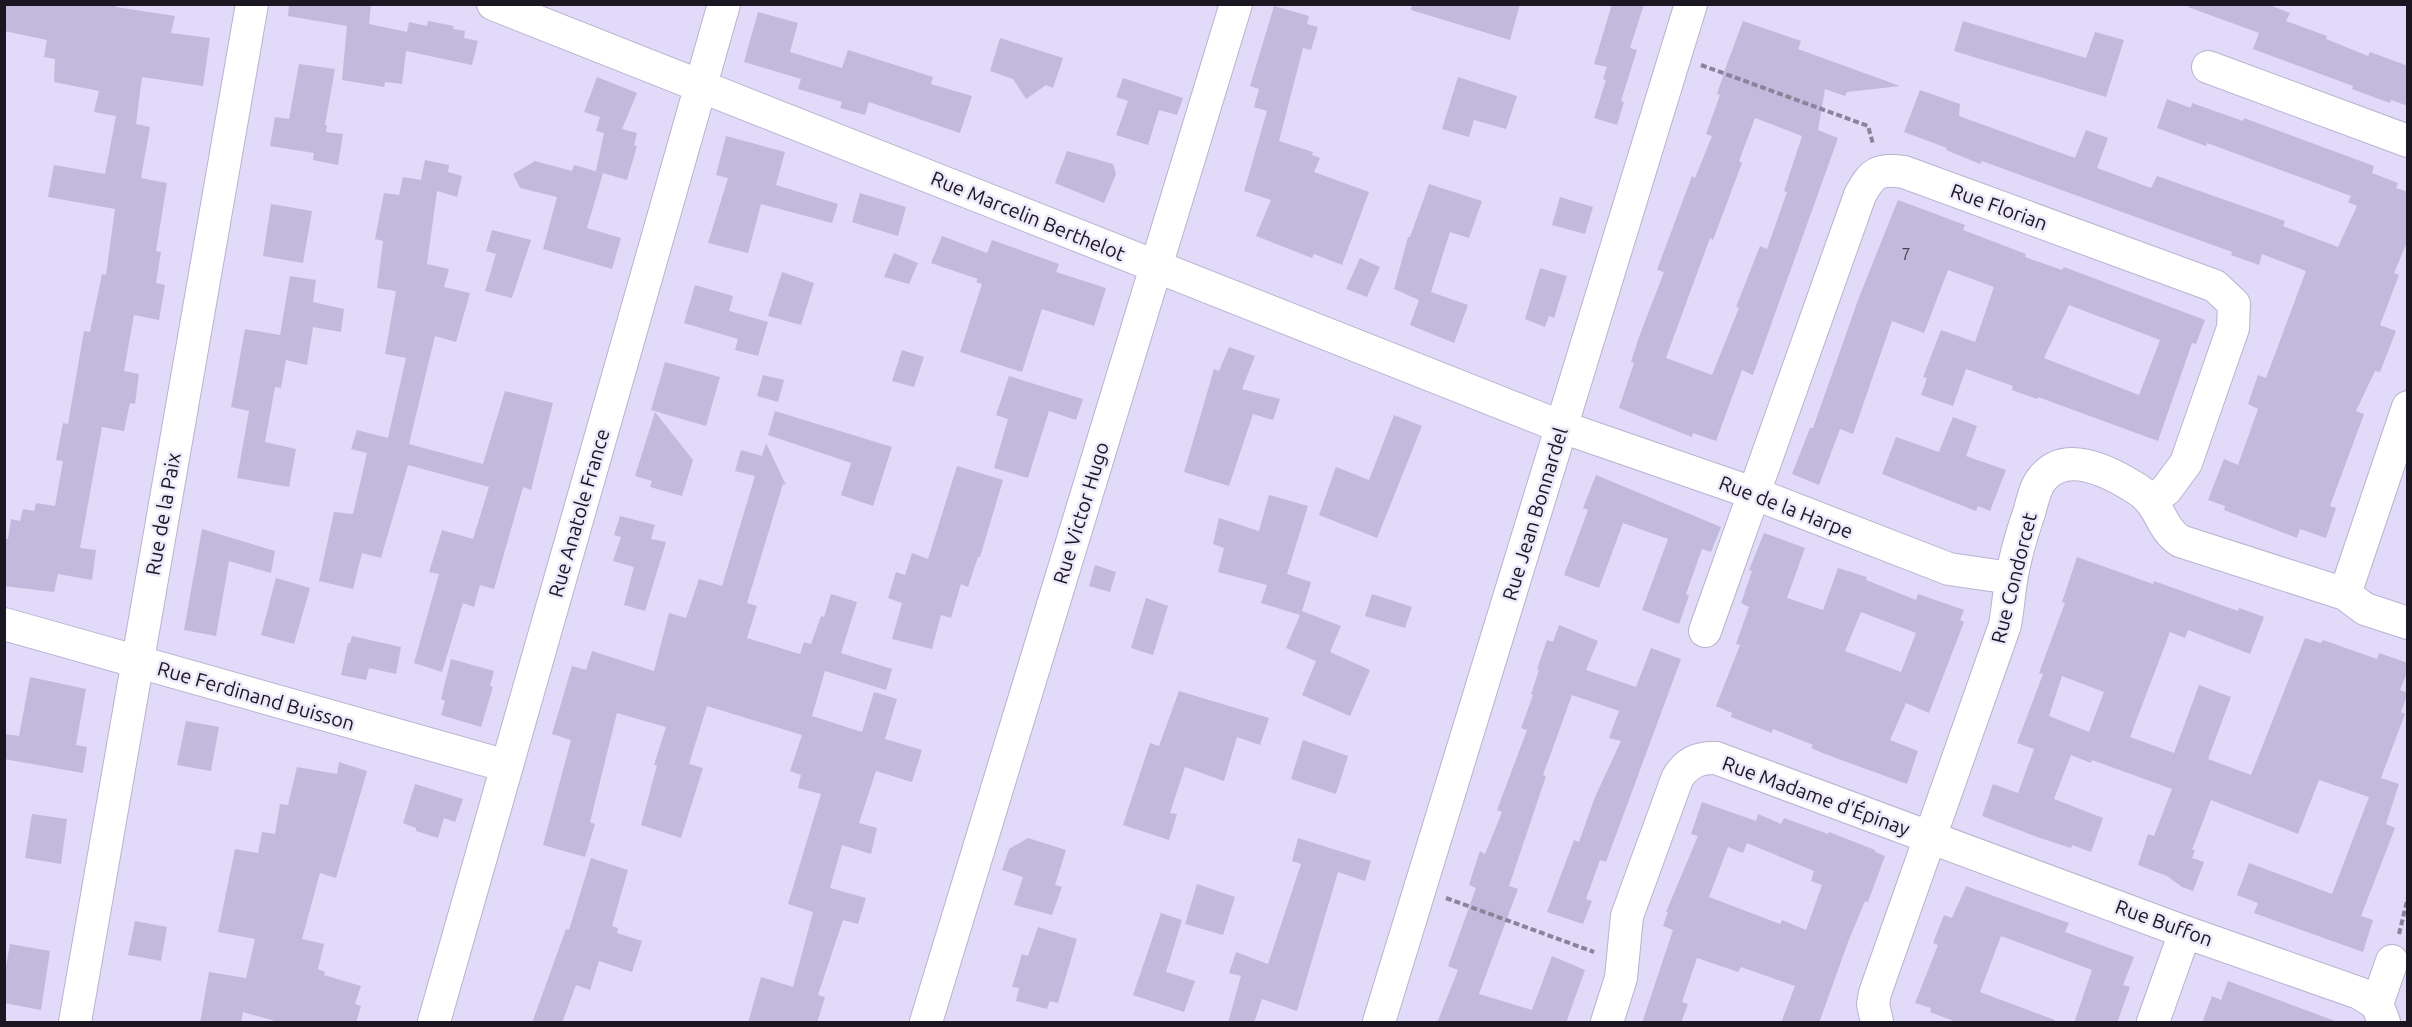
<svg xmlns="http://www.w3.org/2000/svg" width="2412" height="1027" font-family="Ubuntu,sans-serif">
<rect width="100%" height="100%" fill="#e1daf8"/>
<path fill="#c2badc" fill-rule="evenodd" d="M 4,4 L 116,4 L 116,7 L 175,16 L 171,33 L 210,38 L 203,86 L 142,77 L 136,124 L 150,127 L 141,178 L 167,183 L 156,251 L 161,252 L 156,283 L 165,285 L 159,320 L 134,315 L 124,371 L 139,374 L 135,404 L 130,403 L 124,431 L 102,427 L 80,548 L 96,550 L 92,580 L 58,574 L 54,592 L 4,586 L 4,539 L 8,539 L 11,519 L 20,521 L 23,509 L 34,511 L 36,503 L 55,506 L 63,461 L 56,460 L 63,423 L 68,424 L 84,331 L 90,332 L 102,274 L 106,275 L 115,209 L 48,197 L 54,165 L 105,174 L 116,116 L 94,112 L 99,91 L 54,82 L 55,59 L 44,57 L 47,40 L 4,31 Z
M 289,4 L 371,4 L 369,24 L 407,32 L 409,22 L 427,26 L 428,21 L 454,26 L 453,29 L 465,31 L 464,38 L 478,41 L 472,65 L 406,51 L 402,84 L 385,82 L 384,87 L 342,80 L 347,26 L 288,16 Z
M 1412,4 L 1520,4 L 1510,40 L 1411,10 Z
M 1612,4 L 1644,4 L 1630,48 L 1637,50 L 1621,101 L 1624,102 L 1617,125 L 1594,118 L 1606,80 L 1603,79 L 1607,67 L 1594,64 Z
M 2188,4 L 2267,4 L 2290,13 L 2286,21 L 2327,36 L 2326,39 L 2368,56 L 2370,52 L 2408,66 L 2408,106 L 2391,100 L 2390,103 L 2352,89 L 2353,86 L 2253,49 L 2259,33 L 2188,7 Z
M 1274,6 L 1309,16 L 1307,24 L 1318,27 L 1311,50 L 1303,48 L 1279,141 L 1313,152 L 1312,155 L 1320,158 L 1314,172 L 1369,192 L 1342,265 L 1314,254 L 1312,258 L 1256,236 L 1271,200 L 1244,191 L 1267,111 L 1254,107 L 1259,89 L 1250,86 Z
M 758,12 L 798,23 L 790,52 L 842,68 L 848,50 L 933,77 L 931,84 L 972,96 L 960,133 L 869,102 L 865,115 L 840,108 L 842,102 L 798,89 L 801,79 L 744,62 Z
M 1743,21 L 1801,41 L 1798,49 L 1900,86 L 1847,92 L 1845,96 L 1825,89 L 1818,130 L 1838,138 L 1753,375 L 1742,370 L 1716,441 L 1693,433 L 1692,437 L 1619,408 L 1634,363 L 1631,362 L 1639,337 L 1664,272 L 1657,270 L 1692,176 L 1695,178 L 1712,136 L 1706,134 L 1720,95 L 1717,94 L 1727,64 ZM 1755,118 L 1802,136 L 1784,191 L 1787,192 L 1767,249 L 1760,246 L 1736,307 L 1739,308 L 1712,375 L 1666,358 L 1710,238 L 1713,240 L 1742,163 L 1739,161 Z
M 1963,21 L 2086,58 L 2095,32 L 2124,40 L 2106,97 L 1954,51 Z
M 1000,38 L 1063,58 L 1053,88 L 1046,85 L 1026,99 L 1013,79 L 990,71 Z
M 299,64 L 335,69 L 325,125 L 327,125 L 326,132 L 343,134 L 338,165 L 313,160 L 314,153 L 270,146 L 275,117 L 289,119 Z
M 597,77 L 637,93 L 622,129 L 637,133 L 634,145 L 637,146 L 627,180 L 603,173 L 587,228 L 621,238 L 612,269 L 543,249 L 557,197 L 520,188 L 513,174 L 535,161 L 572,171 L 574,165 L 602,173 L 596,171 L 604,133 L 596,131 L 600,117 L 584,112 Z
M 1458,77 L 1517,96 L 1506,129 L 1474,120 L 1469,137 L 1442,129 Z
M 1123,78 L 1183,98 L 1177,115 L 1159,110 L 1148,145 L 1116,135 L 1128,101 L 1116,97 Z
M 1920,90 L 1960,104 L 1959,116 L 2075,158 L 2086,130 L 2108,138 L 2097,168 L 2151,188 L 2157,176 L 2285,221 L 2283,226 L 2338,247 L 2357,206 L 2348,202 L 2351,196 L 2207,143 L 2206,146 L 2157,128 L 2167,99 L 2191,108 L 2192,103 L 2243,121 L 2244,118 L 2374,166 L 2372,173 L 2398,183 L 2396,188 L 2408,192 L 2408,240 L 2394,273 L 2399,275 L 2380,325 L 2396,331 L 2380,372 L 2375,371 L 2356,411 L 2364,414 L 2330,506 L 2336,508 L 2326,538 L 2300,529 L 2297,538 L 2224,510 L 2225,506 L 2208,500 L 2224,459 L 2238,465 L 2258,409 L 2248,404 L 2258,375 L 2266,378 L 2306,271 L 2262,254 L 2259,265 L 2231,255 L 2232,252 L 1982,161 L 1980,164 L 1946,150 L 1947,148 L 1904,132 Z
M 726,136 L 785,152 L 776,185 L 838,204 L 832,223 L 761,204 L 748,253 L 708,243 L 728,178 L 716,175 Z
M 1067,151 L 1113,164 L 1116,174 L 1104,203 L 1055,183 Z
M 425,160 L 449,165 L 448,172 L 462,176 L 457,197 L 437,191 L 427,264 L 449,269 L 444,287 L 470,293 L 456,342 L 435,336 L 409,444 L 483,464 L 505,391 L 553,403 L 531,490 L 523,487 L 494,589 L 480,585 L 474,607 L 463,603 L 442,672 L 414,663 L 439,574 L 429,572 L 442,530 L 473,539 L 489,487 L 408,465 L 381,558 L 362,553 L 353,589 L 319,581 L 334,512 L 353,514 L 367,453 L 351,449 L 357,430 L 388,438 L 406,358 L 385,354 L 396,291 L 377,288 L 383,241 L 375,239 L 384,193 L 399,195 L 403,177 L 421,180 Z
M 1429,184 L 1482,201 L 1469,238 L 1450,232 L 1431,292 L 1468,305 L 1454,343 L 1410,325 L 1419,300 L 1394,289 L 1408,237 L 1410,237 Z
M 860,193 L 906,207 L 898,236 L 852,222 Z
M 1560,197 L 1593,207 L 1585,234 L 1552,225 Z
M 1898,200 L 1965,225 L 1963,230 L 2026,254 L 2025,257 L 2062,270 L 2064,267 L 2205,320 L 2196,344 L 2192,343 L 2158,441 L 2038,397 L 2037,399 L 2012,390 L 2013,386 L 1966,369 L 1953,406 L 1921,395 L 1927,378 L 1923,377 L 1941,330 L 1975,342 L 1994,287 L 1948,270 L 1924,333 L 1892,321 L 1853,434 L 1840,429 L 1819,485 L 1792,474 L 1810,428 L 1813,428 L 1858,300 ZM 2069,305 L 2160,340 L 2139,395 L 2044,358 Z
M 271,204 L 312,211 L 303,263 L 263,256 Z
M 492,230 L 531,240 L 512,298 L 485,291 L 496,254 L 486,251 Z
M 942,236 L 987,253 L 992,240 L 1059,264 L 1056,272 L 1106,288 L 1094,326 L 1042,309 L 1022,372 L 960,352 L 982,284 L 976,282 L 978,279 L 931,263 Z
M 894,253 L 918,263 L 909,284 L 884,277 Z
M 1360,258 L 1380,267 L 1367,297 L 1346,289 Z
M 1540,268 L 1567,276 L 1554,318 L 1549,316 L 1545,327 L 1525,319 Z
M 782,272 L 814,283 L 801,325 L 768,316 Z
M 290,276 L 316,280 L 313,302 L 344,309 L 341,332 L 313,327 L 307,365 L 286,360 L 281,388 L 275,387 L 265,442 L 296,449 L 289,487 L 237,478 L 249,411 L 231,407 L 245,329 L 280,335 Z
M 695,285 L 733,296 L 729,311 L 768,322 L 758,356 L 735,350 L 738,339 L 684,323 Z
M 1229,347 L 1255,356 L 1242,389 L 1280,399 L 1273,420 L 1253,414 L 1229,486 L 1184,472 L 1214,369 L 1219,371 Z
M 902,350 L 924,357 L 914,387 L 892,381 Z
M 665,362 L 720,377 L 706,426 L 651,410 Z
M 763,375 L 784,380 L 778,402 L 757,396 Z
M 1009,376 L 1083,399 L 1076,420 L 1049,411 L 1028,478 L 994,468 L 1008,419 L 996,415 Z
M 775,411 L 892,447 L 873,506 L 841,495 L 851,463 L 768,435 Z
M 655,412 L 693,460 L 682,496 L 650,487 L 652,481 L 635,476 Z
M 1394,415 L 1422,426 L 1377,538 L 1319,515 L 1336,467 L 1369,480 Z
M 1953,417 L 1977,426 L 1966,456 L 2006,470 L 1990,511 L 1978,506 L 1976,511 L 1882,474 L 1896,437 L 1939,452 Z
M 766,443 L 786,485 L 783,484 L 747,603 L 757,606 L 747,638 L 800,654 L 804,642 L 811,644 L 821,616 L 824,617 L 831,594 L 857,602 L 841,653 L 892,669 L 886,690 L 825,671 L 812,716 L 862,732 L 874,692 L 897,699 L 885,739 L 922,750 L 912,782 L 876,771 L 859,823 L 877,828 L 871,854 L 842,845 L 830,888 L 866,898 L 858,924 L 843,920 L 818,995 L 825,997 L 817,1023 L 748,1023 L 761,977 L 793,987 L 813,912 L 788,904 L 821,794 L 798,788 L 801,775 L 790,771 L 802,735 L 707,706 L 689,764 L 703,768 L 681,838 L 641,825 L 657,765 L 654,765 L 666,727 L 617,713 L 590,822 L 595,824 L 585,857 L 543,845 L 571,740 L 552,734 L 572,666 L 586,670 L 592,651 L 654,671 L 669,613 L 686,618 L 699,579 L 722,586 L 755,476 L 735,471 L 741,450 L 762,456 Z
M 957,466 L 1003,480 L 980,557 L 978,557 L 968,587 L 961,584 L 951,618 L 941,615 L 932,649 L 892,639 L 902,603 L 888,598 L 896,572 L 905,575 L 912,553 L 928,559 Z
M 1596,475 L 1721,527 L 1711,552 L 1702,549 L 1686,594 L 1689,596 L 1679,624 L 1642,610 L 1668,539 L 1623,523 L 1599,588 L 1564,575 L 1588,510 L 1583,508 Z
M 1269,495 L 1308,506 L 1287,574 L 1311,582 L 1302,611 L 1341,626 L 1330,652 L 1370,670 L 1350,716 L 1302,695 L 1316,661 L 1286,648 L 1300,615 L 1261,603 L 1267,585 L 1218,572 L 1224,548 L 1213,544 L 1219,518 L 1259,531 Z
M 620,516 L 655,525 L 651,539 L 666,542 L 645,611 L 624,605 L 634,567 L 613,561 L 621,537 L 614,535 Z
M 202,529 L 275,551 L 271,573 L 229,561 L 216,636 L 184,630 Z
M 1764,533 L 1805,548 L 1787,598 L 1823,610 L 1838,568 L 1867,577 L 1866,580 L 1916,600 L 1918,594 L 1964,610 L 1960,620 L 1964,622 L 1929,713 L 1906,703 L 1890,740 L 1918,751 L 1907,784 L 1825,754 L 1811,748 L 1813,745 L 1773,729 L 1772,733 L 1731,717 L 1732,713 L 1716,706 L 1740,645 L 1736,644 L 1749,607 L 1741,603 L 1752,571 L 1749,570 ZM 1861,612 L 1916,633 L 1901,672 L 1845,651 Z
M 2077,557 L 2153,584 L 2154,581 L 2238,611 L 2239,608 L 2264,617 L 2250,654 L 2188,630 L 2185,638 L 2170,632 L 2130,737 L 2174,753 L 2199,685 L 2231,697 L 2208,759 L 2251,775 L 2305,638 L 2321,643 L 2323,640 L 2377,659 L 2379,653 L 2408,663 L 2408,670 L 2400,690 L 2408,693 L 2401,712 L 2405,714 L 2381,778 L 2399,784 L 2386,824 L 2395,828 L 2361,916 L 2373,920 L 2363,952 L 2254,913 L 2258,903 L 2237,895 L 2249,863 L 2332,894 L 2369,797 L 2319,780 L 2298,834 L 2211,800 L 2192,850 L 2195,850 L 2192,858 L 2204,862 L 2193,891 L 2182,887 L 2167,876 L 2138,865 L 2148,834 L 2154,836 L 2172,789 L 2092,760 L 2091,763 L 2071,755 L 2054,799 L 2103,818 L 2091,852 L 2072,845 L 2071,848 L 2040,838 L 1982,816 L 1993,784 L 2018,793 L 2034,749 L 2017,743 L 2043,674 L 2039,673 L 2065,603 L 2062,602 ZM 2062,676 L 2104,692 L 2089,732 L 2049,716 Z
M 1095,565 L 1116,572 L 1110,592 L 1089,586 Z
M 276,578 L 310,588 L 294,644 L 261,635 Z
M 1372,594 L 1412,607 L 1405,628 L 1365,616 Z
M 1146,598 L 1168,606 L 1153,655 L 1131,648 Z
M 1559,625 L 1598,641 L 1586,670 L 1636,687 L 1651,648 L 1681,659 L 1606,862 L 1600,860 L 1586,899 L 1592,901 L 1583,924 L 1547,912 L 1574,840 L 1579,842 L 1595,797 L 1621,741 L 1609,738 L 1619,711 L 1572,695 L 1543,775 L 1546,776 L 1509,886 L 1518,889 L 1479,994 L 1532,1010 L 1552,956 L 1585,970 L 1566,1023 L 1437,1023 L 1458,970 L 1448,966 L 1476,888 L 1469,885 L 1473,872 L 1480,851 L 1485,854 L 1502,812 L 1497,810 L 1527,730 L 1521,728 L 1533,695 L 1531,694 L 1539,670 L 1537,669 L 1547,640 L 1553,642 Z
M 352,636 L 401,647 L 396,674 L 369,668 L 366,680 L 341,675 L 348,643 L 350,643 Z
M 451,659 L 494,671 L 490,686 L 493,687 L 481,727 L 441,715 L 445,701 L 441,699 Z
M 30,677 L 86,689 L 76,745 L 87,747 L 83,773 L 4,759 L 4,734 L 19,736 Z
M 1179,691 L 1269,718 L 1260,745 L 1237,737 L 1224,781 L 1185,767 L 1170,813 L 1177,814 L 1169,840 L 1123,825 L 1150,743 L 1159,746 Z
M 186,721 L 219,727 L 211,771 L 177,765 Z
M 1303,740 L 1348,756 L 1336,794 L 1291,779 Z
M 339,762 L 367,771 L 336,878 L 320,873 L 302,939 L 324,944 L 318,969 L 325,972 L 324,975 L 361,986 L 355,1004 L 361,1006 L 356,1023 L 282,1023 L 243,1012 L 241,1023 L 200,1023 L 209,972 L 246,978 L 255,939 L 218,932 L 235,849 L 258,853 L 262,832 L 275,834 L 280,804 L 288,805 L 297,767 L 337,774 Z
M 415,784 L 463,799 L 455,822 L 444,818 L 438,838 L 416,831 L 416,828 L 403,823 Z
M 1702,802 L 1756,821 L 1758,814 L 1781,824 L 1784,818 L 1828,834 L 1829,832 L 1875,850 L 1875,852 L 1885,856 L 1868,902 L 1865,901 L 1848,942 L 1819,1023 L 1781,1023 L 1795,986 L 1741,967 L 1738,972 L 1697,958 L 1682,1002 L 1688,1004 L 1681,1023 L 1642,1023 L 1673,930 L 1663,926 L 1668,912 L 1666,912 L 1698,836 L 1691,834 ZM 1747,843 L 1814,871 L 1811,881 L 1822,885 L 1806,930 L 1782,920 L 1780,924 L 1709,897 L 1728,847 L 1743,853 Z
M 32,814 L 67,819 L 61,864 L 25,858 Z
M 1028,838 L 1066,850 L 1055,885 L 1062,887 L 1052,915 L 1014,905 L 1023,877 L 1002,870 L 1009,849 Z
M 1298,838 L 1371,861 L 1365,881 L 1338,872 L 1297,1011 L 1262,999 L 1254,1023 L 1228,1023 L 1241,976 L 1229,973 L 1236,952 L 1268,964 L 1301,864 L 1292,861 Z
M 591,858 L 628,870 L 612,926 L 618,928 L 617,933 L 642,941 L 632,972 L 599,961 L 590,990 L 576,985 L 562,1023 L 532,1023 L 566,929 L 569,930 Z
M 1197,884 L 1235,897 L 1223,935 L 1185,924 Z
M 1966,886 L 2069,923 L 2065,932 L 2134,957 L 2123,985 L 2130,987 L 2117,1023 L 2074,1023 L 2092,970 L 2001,936 L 1980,992 L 2055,1020 L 2055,1023 L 1959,1023 L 1930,1012 L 1931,1008 L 1915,1003 L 1938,945 L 1933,943 L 1944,915 L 1952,918 Z
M 1161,913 L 1182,920 L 1166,972 L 1195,981 L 1184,1012 L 1133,995 Z
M 135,921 L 167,927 L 161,961 L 128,955 Z
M 1038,927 L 1077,939 L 1058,1003 L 1050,1001 L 1047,1009 L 1016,1001 L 1019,988 L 1012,987 L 1022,954 L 1028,956 Z
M 10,944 L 50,951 L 41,1010 L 4,1003 L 4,977 Z
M 2228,981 L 2335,1021 L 2334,1023 L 2202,1023 L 2212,996 L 2221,1000 Z"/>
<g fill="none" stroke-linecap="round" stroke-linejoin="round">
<g stroke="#b9b3d0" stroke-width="34">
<path id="minor" d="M 493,4 L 1562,427 L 1753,493 L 1949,569 L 2011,578
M 2208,67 L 2408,141
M 2345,594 L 2365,609 L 2408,623
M 4,624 L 507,766
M 1705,631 L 1860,195 C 1872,173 1878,168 1904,172 L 2215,286 L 2234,304 L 2233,328 L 2186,463 L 2166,490 L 2152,501
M 2377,1004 L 2392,961
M 75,1022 L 252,4
M 434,1022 L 724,4
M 926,1022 L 1236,4
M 1379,1022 L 1691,4
M 1607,1022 L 1621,978 L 1627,916 L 1677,779 C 1685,764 1698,757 1716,758 L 2185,932 L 2359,993 L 2377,1004 L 2384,1022
M 1877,1022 L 1873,1004 L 1875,993 L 2005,625 C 2008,608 2009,592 2012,575 C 2016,554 2022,533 2029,513 C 2032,503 2035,487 2042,479 C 2066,448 2112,473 2137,489 C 2162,505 2159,527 2180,541 L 2345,594 L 2408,407
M 2153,1022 L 2185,932"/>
</g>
<path stroke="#8a849a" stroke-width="4" stroke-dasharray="6 3" stroke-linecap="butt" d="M 1701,65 L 1868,126 L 1873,144
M 1446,898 L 1594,952
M 2399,934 L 2408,897"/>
<use href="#minor" stroke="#fff" stroke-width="32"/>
</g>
<g text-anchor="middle" stroke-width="5" stroke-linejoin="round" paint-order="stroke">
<g font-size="16" fill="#444050">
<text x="1906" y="260">7</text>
</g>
<g font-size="20" fill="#1a1722" stroke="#ede9fb">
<text transform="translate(1999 207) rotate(20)" y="7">Rue Florian</text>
<text transform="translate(1028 216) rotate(22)" y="7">Rue Marcelin Berthelot</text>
<text transform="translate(1786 507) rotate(21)" y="7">Rue de la Harpe</text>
<text transform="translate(579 513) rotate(-74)" y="7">Rue Anatole France</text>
<text transform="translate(1081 513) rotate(-73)" y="7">Rue Victor Hugo</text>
<text transform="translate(163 514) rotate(-80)" y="7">Rue de la Paix</text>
<text transform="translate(1535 514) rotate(-73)" y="7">Rue Jean Bonnardel</text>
<text transform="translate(2014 578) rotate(-76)" y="7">Rue Condorcet</text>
<text transform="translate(256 696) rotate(16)" y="7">Rue Ferdinand Buisson</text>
<text transform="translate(1816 796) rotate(20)" y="7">Rue Madame d'Épinay</text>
<text transform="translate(2164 923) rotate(20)" y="7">Rue Buffon</text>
</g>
</g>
<rect width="2412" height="1027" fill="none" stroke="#1a1722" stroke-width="12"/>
</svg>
